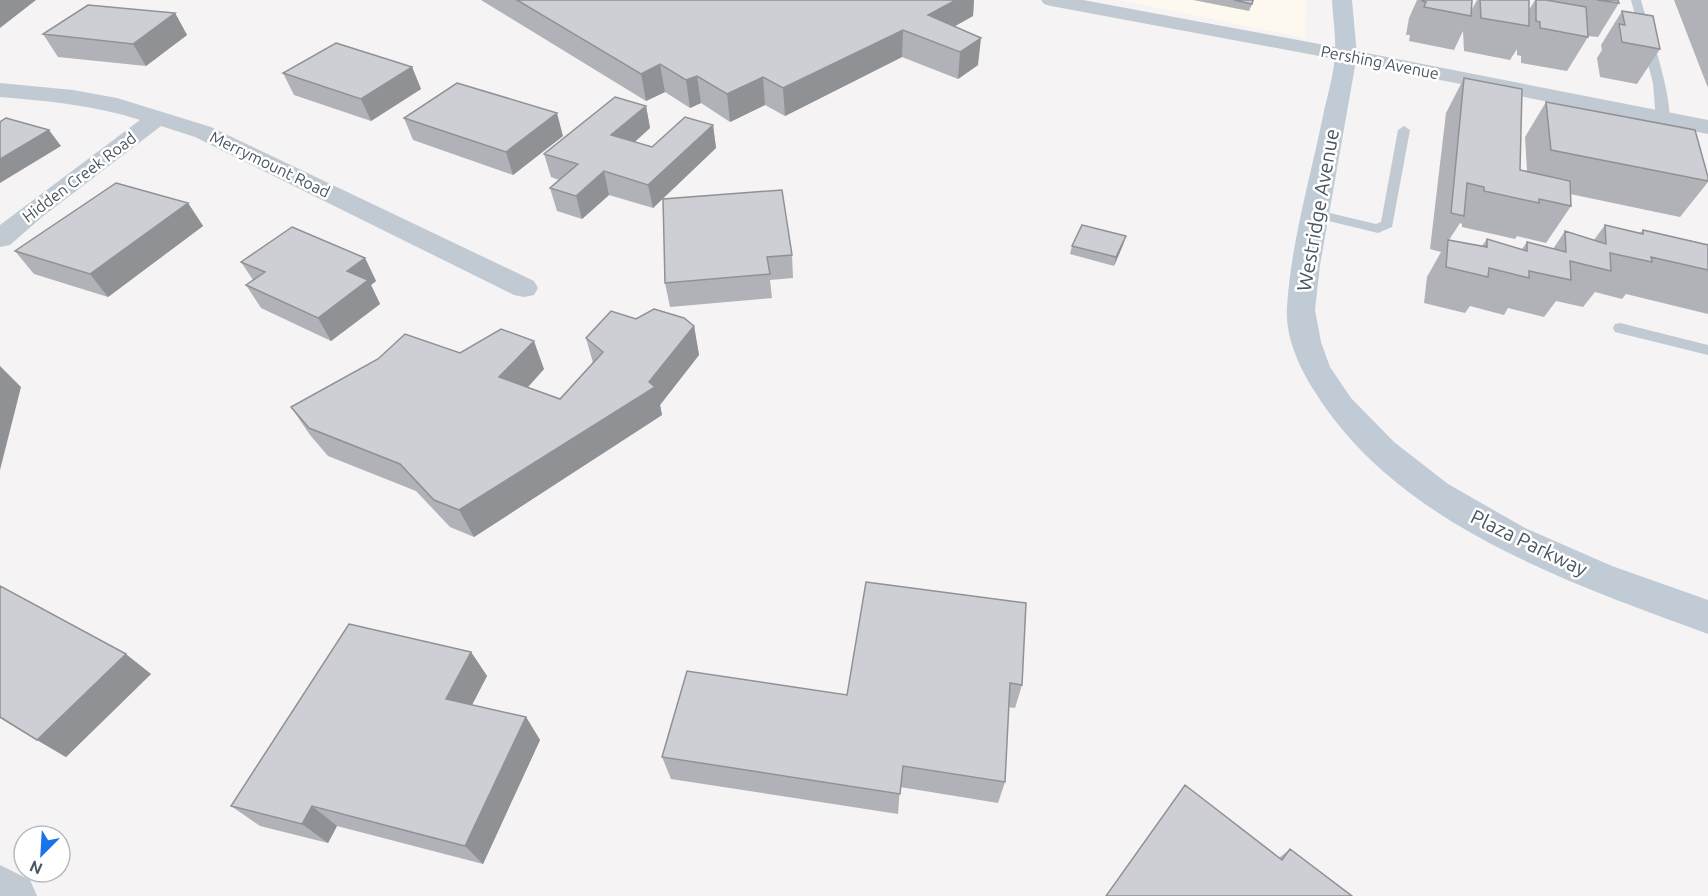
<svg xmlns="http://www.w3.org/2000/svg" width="1708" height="896" font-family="Ubuntu,sans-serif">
<rect width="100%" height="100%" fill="#f5f3f3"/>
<path fill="#fdf9ef" d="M 1119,0 L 1306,0 L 1305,38 Z"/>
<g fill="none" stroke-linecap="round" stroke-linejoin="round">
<path fill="#c1cad2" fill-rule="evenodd" d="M 1631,0 L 1641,0 C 1649,30 1679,109 1667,137 L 1659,137 L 1657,134 L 1653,83 Z
M 1404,126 L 1410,130 L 1392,227 L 1378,233 L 1312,217 L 1310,214 L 1317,210 L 1376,224 L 1381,222 L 1398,130 Z
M 1620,323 L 1708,345 L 1708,355 L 1615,332 L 1613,328 L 1615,324 Z"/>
<path fill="#c1cad2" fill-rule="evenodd" d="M 1041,0 L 1083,0 L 1346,49 L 1708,120 L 1708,134 L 1346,61 L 1051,6 L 1044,4 Z
M 0,83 L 73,90 L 117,98 L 211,127 L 534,281 L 538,288 L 534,295 L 524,297 L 514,295 L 195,137 L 161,126 L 42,217 L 10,245 L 0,247 L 0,225 L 140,120 C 94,105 48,101 0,97 Z
M 0,865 L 30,880 L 37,896 L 0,896 Z"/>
<path fill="#c1cbd6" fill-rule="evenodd" d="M 1332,0 L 1352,0 L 1357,55 L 1320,265 L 1315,310 L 1321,342 L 1330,367 L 1351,398 L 1394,442 L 1448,484 L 1525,528 L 1612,566 L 1708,600 L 1708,634 C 1568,582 1398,525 1315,392 C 1299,367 1285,337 1287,307 C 1291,243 1310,179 1323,116 C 1327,96 1334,75 1335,54 C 1336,36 1333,18 1332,0 Z"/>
</g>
<path fill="#b0b2b7" d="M 481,0 L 974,0 L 973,16 L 955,26 L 978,65 L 958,79 L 902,57 L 785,116 L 765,105 L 730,122 L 701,103 L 690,108 L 665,92 L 646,101 Z
M 1193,0 L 1254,0 L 1249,11 Z
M 1415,0 L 1472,0 L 1471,11 L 1477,0 L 1529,0 L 1529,10 L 1535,0 L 1618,0 L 1619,3 L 1598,37 L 1588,36 L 1588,37 L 1567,71 L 1521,63 L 1521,56 L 1517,55 L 1517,49 L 1510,60 L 1464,51 L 1463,31 L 1454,50 L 1409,41 L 1410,35 L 1406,35 L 1409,18 L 1417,0 Z
M 1674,0 L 1708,0 L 1708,88 Z
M 1622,11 L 1660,49 L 1637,84 L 1600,77 L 1597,58 L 1602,50 L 1601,45 Z
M 175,13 L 187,35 L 146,66 L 58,57 L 43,34 Z
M 412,67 L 421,89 L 371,121 L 294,95 L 283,73 Z
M 1464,78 L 1520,170 L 1527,171 L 1525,137 L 1546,102 L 1708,177 L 1708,182 L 1680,217 L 1570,194 L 1571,206 L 1546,243 L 1517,236 L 1515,239 L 1462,227 L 1462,224 L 1460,223 L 1449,240 L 1482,246 L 1487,239 L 1522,249 L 1527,242 L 1553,249 L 1565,231 L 1594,240 L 1605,225 L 1640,233 L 1643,230 L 1707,244 L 1708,243 L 1708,314 L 1626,294 L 1622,299 L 1595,292 L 1583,307 L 1556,301 L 1544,317 L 1508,308 L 1504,315 L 1470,306 L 1465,313 L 1424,303 L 1427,277 L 1441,252 L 1430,249 L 1446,113 Z
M 646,106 L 650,128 L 635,142 L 652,147 L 713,125 L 716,148 L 653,208 L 609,195 L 582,219 L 557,211 L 550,188 L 559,180 L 551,177 L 544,154 Z
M 404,118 L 563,136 L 513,175 L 413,140 Z
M 663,199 L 792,255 L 793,278 L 770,280 L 772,298 L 670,307 L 665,283 Z
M 188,203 L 203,226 L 108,297 L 34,274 L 15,251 Z
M 1123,245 L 1114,266 L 1070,254 L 1072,246 Z
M 365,258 L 376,281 L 371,285 L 380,304 L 331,341 L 261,308 L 246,285 L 253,280 L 241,262 Z
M 636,319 L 694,326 L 699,355 L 660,405 L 662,415 L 474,537 L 450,527 L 416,491 L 328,456 L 310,435 L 291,407 L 460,353 L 544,369 L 528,387 L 560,399 L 593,363 L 586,338 Z
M 866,582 L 1022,685 L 1015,708 L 1008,707 L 1005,782 L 998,803 L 900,787 L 898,814 L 671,779 L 662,757 L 847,695 Z
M 0,586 L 151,674 L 66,757 L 0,718 Z
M 471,652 L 487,676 L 472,705 L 526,717 L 540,740 L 483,864 L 337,826 L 328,843 L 260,826 L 231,806 Z
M 1290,849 L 1352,896 L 1106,896 L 1279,858 Z"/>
<path fill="#909195" d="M 0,0 L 36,0 L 0,28 Z
M 956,0 L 974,0 L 973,16 L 930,40 L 928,15 Z
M 175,13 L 187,35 L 146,66 L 133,44 Z
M 903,30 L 902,57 L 785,116 L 783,88 Z
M 981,38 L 978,65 L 958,79 L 960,52 Z
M 660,64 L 665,92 L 646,101 L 641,74 Z
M 412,67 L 421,89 L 371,121 L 361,99 Z
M 697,76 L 701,103 L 690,108 L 686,80 Z
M 763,77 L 765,105 L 730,122 L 727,94 Z
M 646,106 L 650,128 L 616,158 L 611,135 Z
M 557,113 L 563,136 L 513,175 L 506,152 Z
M 713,125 L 716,148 L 653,208 L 648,185 Z
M 49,130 L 61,146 L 0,183 L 0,159 Z
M 604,171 L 609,195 L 582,219 L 576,196 Z
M 188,203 L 203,226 L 108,297 L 90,274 Z
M 1126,236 L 1123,245 L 1114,266 L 1116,257 Z
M 365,258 L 376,281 L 371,285 L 380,304 L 331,341 L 318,318 L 347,271 Z
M 694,326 L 699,355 L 660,405 L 662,415 L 474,537 L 459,510 L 649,382 Z
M 534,341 L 544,369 L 511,406 L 499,377 Z
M 0,366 L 21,387 L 0,470 Z
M 471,652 L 487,676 L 463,722 L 446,699 Z
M 126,654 L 151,674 L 66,757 L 37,740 Z
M 526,717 L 540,740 L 483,864 L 465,846 Z
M 312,806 L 337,826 L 328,843 L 302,824 Z"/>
<path fill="#cdcfd5" stroke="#909195" stroke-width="1.5" d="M 517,0 L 956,0 L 928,15 L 981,38 L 960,52 L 903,30 L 783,88 L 763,77 L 727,94 L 697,76 L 686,80 L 660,64 L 641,74 Z
M 1234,0 L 1253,0 L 1252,4 Z
M 1422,0 L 1472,0 L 1471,16 L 1424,7 L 1426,2 L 1422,1 Z
M 1480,0 L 1529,0 L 1529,26 L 1481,18 Z
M 1536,0 L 1546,0 L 1586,7 L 1588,37 L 1540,28 L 1540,22 L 1536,21 Z
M 1597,0 L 1618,0 L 1619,3 Z
M 88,5 L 175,13 L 133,44 L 43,34 Z
M 1622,11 L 1653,16 L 1660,49 L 1622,42 L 1619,24 L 1625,25 Z
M 336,43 L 412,67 L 361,99 L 283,73 Z
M 1464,78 L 1522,89 L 1520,170 L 1570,181 L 1571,206 L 1539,199 L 1539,203 L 1484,191 L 1484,187 L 1467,183 L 1464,216 L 1451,213 Z
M 457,83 L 557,113 L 506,152 L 404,118 Z
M 615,97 L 646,106 L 611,135 L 652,147 L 685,117 L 713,125 L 648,185 L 604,171 L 576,196 L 550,188 L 578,164 L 544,154 Z
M 1546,102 L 1695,130 L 1708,177 L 1708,181 L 1551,150 Z
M 6,118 L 49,130 L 0,159 L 0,122 Z
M 116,183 L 188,203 L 90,274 L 15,251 Z
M 782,190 L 792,255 L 767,257 L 770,274 L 665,283 L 663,199 Z
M 1082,225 L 1126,236 L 1116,257 L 1072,246 Z
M 1605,225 L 1643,234 L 1643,230 L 1708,245 L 1708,270 L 1651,257 L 1652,262 L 1610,253 L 1611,271 L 1570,261 L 1571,280 L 1529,271 L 1529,278 L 1489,268 L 1488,277 L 1446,267 L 1448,240 L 1487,247 L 1487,239 L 1527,251 L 1527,242 L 1566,252 L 1565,231 L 1606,244 Z
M 292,227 L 365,258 L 347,271 L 368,280 L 318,318 L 246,285 L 265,272 L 241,262 Z
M 654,309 L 684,318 L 694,326 L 649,382 L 655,387 L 459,510 L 434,500 L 400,464 L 309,428 L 291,407 L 378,359 L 405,334 L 460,353 L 501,329 L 534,341 L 499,377 L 560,399 L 603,352 L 586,338 L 611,311 L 636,319 Z
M 866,582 L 1026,603 L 1022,685 L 1010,683 L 1005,782 L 903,766 L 900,794 L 662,757 L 687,671 L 847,695 Z
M 0,586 L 126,654 L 37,740 L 0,717 Z
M 349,624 L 471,652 L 446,699 L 526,717 L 465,846 L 312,806 L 302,824 L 231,806 Z
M 1185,785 L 1282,860 L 1290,849 L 1352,896 L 1106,896 Z"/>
<g text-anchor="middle" stroke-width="5" stroke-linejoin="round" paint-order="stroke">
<g font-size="16" fill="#4a5661" stroke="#fff">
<text transform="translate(1380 62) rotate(11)" y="6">Pershing Avenue</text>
<text transform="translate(270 164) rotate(26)" y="6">Merrymount Road</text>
<text transform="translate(79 177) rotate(-37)" y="6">Hidden Creek Road</text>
</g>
<g font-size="20" fill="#4a5661" stroke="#fff">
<text transform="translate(1318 210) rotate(-80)" y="7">Westridge Avenue</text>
<text transform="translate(1529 543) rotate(26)" y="7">Plaza Parkway</text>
</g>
</g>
<g transform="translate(42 854) rotate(204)"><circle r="28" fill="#ffffff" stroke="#b7bbc0" stroke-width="1.5"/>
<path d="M0-4.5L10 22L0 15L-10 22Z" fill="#1a73e8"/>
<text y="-9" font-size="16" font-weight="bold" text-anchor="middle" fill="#4a5661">N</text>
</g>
</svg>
